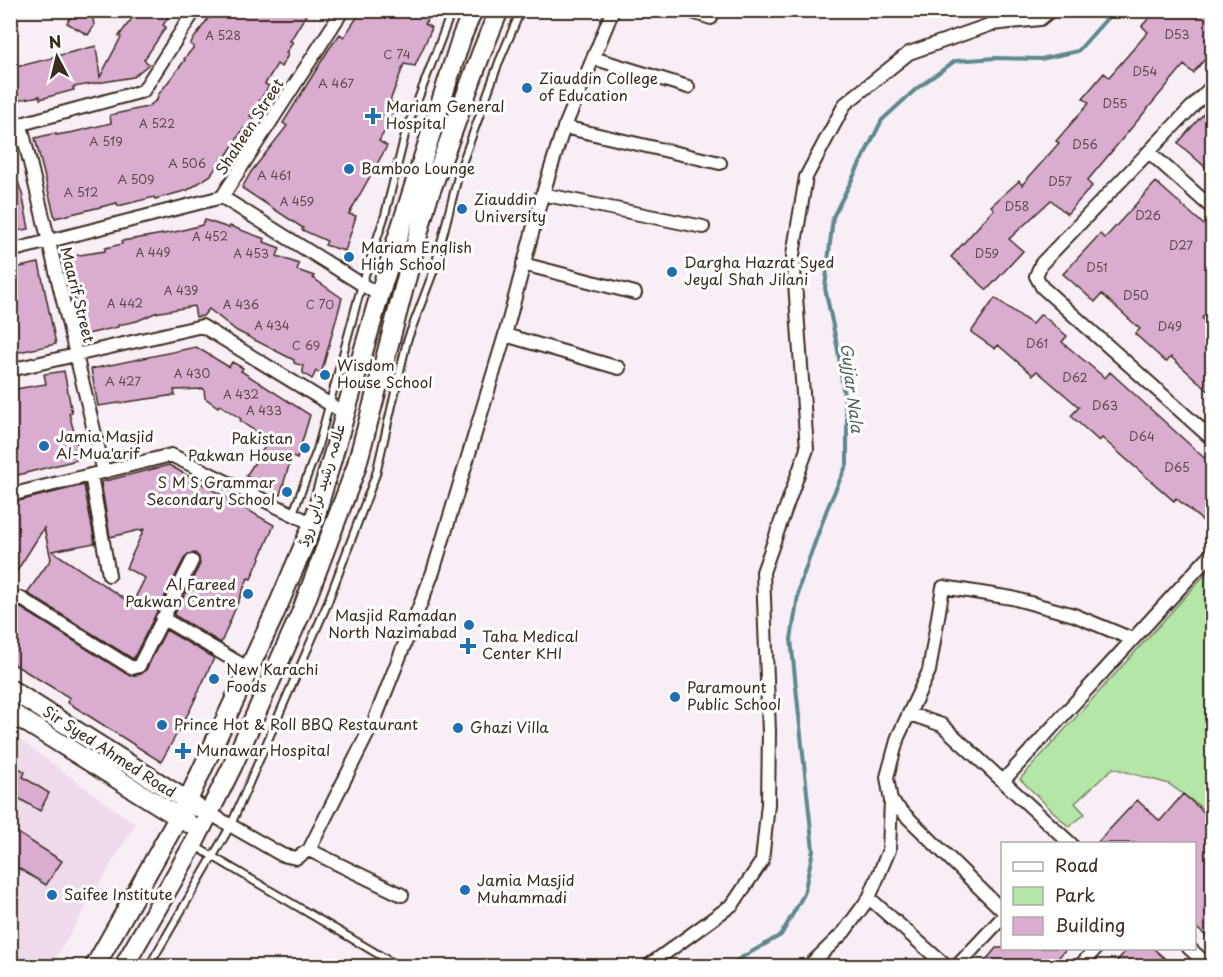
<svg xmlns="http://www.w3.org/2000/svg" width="1223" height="977" font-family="'Playpen Sans','Playpen Sans Arabic',sans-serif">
<rect width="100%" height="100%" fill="#f7eef6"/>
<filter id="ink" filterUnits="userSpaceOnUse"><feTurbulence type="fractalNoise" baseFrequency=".0167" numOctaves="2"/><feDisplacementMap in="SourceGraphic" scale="12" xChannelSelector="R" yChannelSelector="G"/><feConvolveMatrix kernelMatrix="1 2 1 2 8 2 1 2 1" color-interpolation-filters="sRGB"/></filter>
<g filter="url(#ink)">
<path fill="#eedaeb" d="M 10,733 L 135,824 L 51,966 L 11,966 Z"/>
<path fill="#b4e6a7" stroke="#788862" stroke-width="1.5" d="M 1212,567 L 1212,815 L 1169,784 L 1113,768 L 1075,803 L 1085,814 L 1069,827 L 1020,779 Z"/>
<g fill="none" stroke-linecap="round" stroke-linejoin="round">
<path stroke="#60888c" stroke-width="4" d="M 727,966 L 781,935 L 804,894 L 813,850 L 791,639 L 800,584 L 827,509 L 847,464 L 847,419 L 838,350 L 825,288 L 833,217 L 882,120 L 916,89 L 955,61 L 996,58 L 1041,59 L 1078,51 L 1110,15 L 1112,10"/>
</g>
<path fill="#d9acd0" stroke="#3b2a1e" stroke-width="1.5" d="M 75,10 L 92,10 L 94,26 L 88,35 L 67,23 Z
M 138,10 L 173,10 L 163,25 L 166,27 L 144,60 L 149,64 L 133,77 L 73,87 L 74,90 L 40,99 L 40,96 L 19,100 L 12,68 L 52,58 L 52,57 L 96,46 L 100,77 L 121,37 L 119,36 Z
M 214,10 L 309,10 L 290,41 L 293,42 L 286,53 L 288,55 L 281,67 L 277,64 L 265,84 L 269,86 L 250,116 L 254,118 L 246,130 L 244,128 L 225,158 L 223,157 L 211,175 L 188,190 L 155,199 L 154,197 L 118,206 L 117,203 L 55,218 L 35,138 L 56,133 L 56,135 L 74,132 L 111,123 L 110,115 L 147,107 L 157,100 L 158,95 L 185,60 L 184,59 L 194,47 L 190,44 Z
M 362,10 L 432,10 L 425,24 L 432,28 L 415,66 L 404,64 L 390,101 L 399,106 L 379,141 L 387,146 L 349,214 L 356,216 L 345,251 L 325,245 L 327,241 L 302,230 L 303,228 L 242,188 L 251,172 L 287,126 L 283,123 L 329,49 L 340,34 L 344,37 Z
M 1156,10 L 1212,10 L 1212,51 L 1193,73 L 1184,65 L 1087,181 L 1092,186 L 1067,214 L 1051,200 L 1009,239 L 1023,251 L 987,290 L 951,257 L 994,209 L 991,206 L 1019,181 L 1022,185 L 1059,143 L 1056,141 L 1089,103 L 1083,98 L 1104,73 L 1109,77 L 1148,32 L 1142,26 Z
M 1212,104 L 1212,173 L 1178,143 Z
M 13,168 L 22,193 L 29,229 L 10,232 L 10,169 Z
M 1156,182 L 1212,232 L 1212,306 L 1202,318 L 1212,330 L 1212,394 L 1171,357 L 1166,362 L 1135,334 L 1140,329 L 1102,294 L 1095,302 L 1063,274 L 1100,234 L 1105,238 Z
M 205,220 L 229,228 L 230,226 L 265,239 L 264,242 L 280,248 L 277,256 L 299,264 L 297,270 L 314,276 L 313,278 L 342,298 L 321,374 L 316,371 L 312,379 L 303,373 L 303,366 L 294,363 L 294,360 L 237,331 L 209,309 L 203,316 L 196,317 L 194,306 L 155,313 L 137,321 L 118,325 L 118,327 L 83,335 L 66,257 L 105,251 L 105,248 L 122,244 L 122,241 L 175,232 L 202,225 Z
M 39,263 L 56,344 L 10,354 L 10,269 Z
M 995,298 L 1032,324 L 1041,314 L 1067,336 L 1062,342 L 1105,378 L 1110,372 L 1212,465 L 1212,529 L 1176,498 L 1174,501 L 1102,438 L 1099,441 L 1071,416 L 1079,407 L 1037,371 L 1033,375 L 998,345 L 995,349 L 971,332 Z
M 196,347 L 229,367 L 232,362 L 243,368 L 241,371 L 310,415 L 297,459 L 292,456 L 280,495 L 246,476 L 268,442 L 267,439 L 240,421 L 241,419 L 220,405 L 218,407 L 205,398 L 204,389 L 174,390 L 175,395 L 98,406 L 91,369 Z
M 64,371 L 72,413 L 69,413 L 81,459 L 10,477 L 10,390 L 46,384 L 44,374 Z
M 169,465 L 274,525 L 251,579 L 248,578 L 221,643 L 174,615 L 200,564 L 199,557 L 195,553 L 188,554 L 185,557 L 133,659 L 27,593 L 51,559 L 44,528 L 10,582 L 10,503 L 84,485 L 95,543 L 52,551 L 132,604 L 145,578 L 126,568 L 144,529 L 110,537 L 101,482 Z
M 18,606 L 130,676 L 141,674 L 146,670 L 166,630 L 214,658 L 190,710 L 161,762 L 67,702 L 70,698 L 10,662 L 10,617 Z
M 10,762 L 25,772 L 23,777 L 49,793 L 40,811 L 10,793 Z
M 1183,794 L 1212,819 L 1212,941 L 1194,926 L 1194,843 L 1097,843 L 1137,800 L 1160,821 Z
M 10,828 L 62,861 L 46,885 L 10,863 Z
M 996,948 L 1067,948 L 1051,966 L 981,966 Z
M 1128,948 L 1153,948 L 1173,966 L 1123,966 L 1117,961 Z"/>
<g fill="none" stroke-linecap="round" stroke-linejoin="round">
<g stroke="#3b2a1e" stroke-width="10">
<path id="lane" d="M 293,513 L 317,450 L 362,284 L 385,215 L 406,131 L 452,10
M 195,846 L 398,966
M 149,966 L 230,827 L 326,607 L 376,474 L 407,341 L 434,270 L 460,169 L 499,62 L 521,10"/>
</g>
<g stroke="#3b2a1e" stroke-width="16">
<path id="street" d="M 686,10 L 711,18
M 593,58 L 688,87
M 1212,86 L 1041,264 L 1036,276 L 1042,287 L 1212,439
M 21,125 L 104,472
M 10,127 L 143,91 L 195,10
M 564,127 L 720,163
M 1149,152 L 1212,208
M 542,194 L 703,227
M 222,197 L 379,295
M 10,251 L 222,197 L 343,10
M 523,264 L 635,293
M 505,335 L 619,368
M 10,370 L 202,326 L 344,413
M 91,475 L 109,575
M 10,495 L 171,455 L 313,524
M 20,598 L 132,668 L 139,666 L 192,561
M 162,618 L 249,669
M 910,714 L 942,725 L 1071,844
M 1003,781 L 1212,553
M 891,801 L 1002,910
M 209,813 L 282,855 L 296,858 L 309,850 L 375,719 L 433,572 L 505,335 L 540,203 L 561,136 L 613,10
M 309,850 L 402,895
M 869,898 L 946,966
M 1189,948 L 1209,966
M 648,966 L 733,904 L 762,861 L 768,804 L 769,732 L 763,572 L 807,449 L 793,255 L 806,177 L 845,104 L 909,53 L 992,24 L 1040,19 L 1051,10
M 809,966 L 844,932 L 869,898 L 889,850 L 891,801 L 887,777 L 898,737 L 929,671 L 943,587 L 1012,598 L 1074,615 L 1132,639
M 957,966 L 1002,918
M 1080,966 L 1096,948"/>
</g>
<g stroke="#3b2a1e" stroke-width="22">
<path id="secondary" d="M 10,689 L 197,807
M 10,712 L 188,823
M 95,966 L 187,802 L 274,615 L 313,524 L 384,280 L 462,36 L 473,10
M 124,966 L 193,845 L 232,767 L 301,613 L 356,468 L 427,201 L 481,54 L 499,10"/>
</g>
<use href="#lane" stroke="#fff" stroke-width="6"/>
<use href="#street" stroke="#fff" stroke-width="12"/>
<use href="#secondary" stroke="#fff" stroke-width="18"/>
</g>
</g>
<g fill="#1f6fb2" stroke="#fff" stroke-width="2">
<circle cx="527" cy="88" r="6"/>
<path d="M370 107h6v6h6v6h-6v6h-6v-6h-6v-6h6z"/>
<circle cx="349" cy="169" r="6"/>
<circle cx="462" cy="209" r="6"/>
<circle cx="349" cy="257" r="6"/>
<circle cx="672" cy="272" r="6"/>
<circle cx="325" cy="375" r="6"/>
<circle cx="44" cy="446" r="6"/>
<circle cx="305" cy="448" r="6"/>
<circle cx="287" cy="492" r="6"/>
<circle cx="248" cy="594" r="6"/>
<circle cx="469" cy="625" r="6"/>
<path d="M465 637h6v6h6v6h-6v6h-6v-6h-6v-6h6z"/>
<circle cx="214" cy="679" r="6"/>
<circle cx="675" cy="697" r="6"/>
<circle cx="162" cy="725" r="6"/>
<circle cx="458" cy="728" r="6"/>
<path d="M180 742h6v6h6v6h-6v6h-6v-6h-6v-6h6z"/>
<circle cx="465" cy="890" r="6"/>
<circle cx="52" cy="895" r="6"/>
</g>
<g text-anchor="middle" stroke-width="6" stroke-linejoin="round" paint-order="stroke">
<g font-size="12" fill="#624a4a">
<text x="1177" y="39">D53</text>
<text x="223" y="40">A 528</text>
<text x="397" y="59">C 74</text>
<text x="1145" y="76">D54</text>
<text x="336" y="88">A 467</text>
<text x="1115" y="108">D55</text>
<text x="157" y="128">A 522</text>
<text x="106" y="146">A 519</text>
<text x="1085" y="149">D56</text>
<text x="187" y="168">A 506</text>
<text x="274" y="180">A 461</text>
<text x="136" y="184">A 509</text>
<text x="1060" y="186">D57</text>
<text x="81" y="197">A 512</text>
<text x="297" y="206">A 459</text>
<text x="1017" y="211">D58</text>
<text x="1148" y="220">D26</text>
<text x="210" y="241">A 452</text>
<text x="1181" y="250">D27</text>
<text x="153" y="257">A 449</text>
<text x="251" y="258">A 453</text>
<text x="987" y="258">D59</text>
<text x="1097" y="272">D51</text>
<text x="181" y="295">A 439</text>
<text x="1136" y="300">D50</text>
<text x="125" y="308">A 442</text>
<text x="241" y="309">A 436</text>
<text x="320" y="309">C 70</text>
<text x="272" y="330">A 434</text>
<text x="1170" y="331">D49</text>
<text x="1037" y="348">D61</text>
<text x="306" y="350">C 69</text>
<text x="192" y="378">A 430</text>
<text x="1075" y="382">D62</text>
<text x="123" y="386">A 427</text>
<text x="241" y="399">A 432</text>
<text x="1105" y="410">D63</text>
<text x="264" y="415">A 433</text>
<text x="1142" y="441">D64</text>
<text x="1177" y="472">D65</text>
</g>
<g font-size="15" fill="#3b2a1e" stroke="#fff" text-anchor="start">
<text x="539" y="84">Ziauddin College<tspan x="539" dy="17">of Education</tspan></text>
<text x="386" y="112">Mariam General<tspan x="386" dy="17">Hospital</tspan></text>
<text x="361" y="174">Bamboo Lounge</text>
<text x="474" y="205">Ziauddin<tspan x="474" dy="17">University</tspan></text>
<text x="361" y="253">Mariam English<tspan x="361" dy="17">High School</tspan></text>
<text x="684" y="268">Dargha Hazrat Syed<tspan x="684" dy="17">Jeyal Shah Jilani</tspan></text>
<text x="337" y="371">Wisdom<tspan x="337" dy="17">House School</tspan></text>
<text x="56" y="442">Jamia Masjid<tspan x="56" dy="17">Al-Mua'arif</tspan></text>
<text x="293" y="444" text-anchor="end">Pakistan<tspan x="293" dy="17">Pakwan House</tspan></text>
<text x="275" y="488" text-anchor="end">S M S Grammar<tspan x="275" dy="17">Secondary School</tspan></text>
<text x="236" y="590" text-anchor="end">Al Fareed<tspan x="236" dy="17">Pakwan Centre</tspan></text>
<text x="457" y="621" text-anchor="end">Masjid Ramadan<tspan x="457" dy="17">North Nazimabad</tspan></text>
<text x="482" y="642">Taha Medical<tspan x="482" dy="17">Center KHI</tspan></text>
<text x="226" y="675">New Karachi<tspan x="226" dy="17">Foods</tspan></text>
<text x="687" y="693">Paramount<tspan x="687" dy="17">Public School</tspan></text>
<text x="174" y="730">Prince Hot &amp; Roll BBQ Restaurant</text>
<text x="470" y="733">Ghazi Villa</text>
<text x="196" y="756">Munawar Hospital</text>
<text x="477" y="886">Jamia Masjid<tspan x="477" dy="17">Muhammadi</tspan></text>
<text x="64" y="900">Saifee Institute</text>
</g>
<g font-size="15" fill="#3b2a1e" stroke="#fff">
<text transform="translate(250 127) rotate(-57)" y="5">Shaheen Street</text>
<text transform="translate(77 295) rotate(76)" y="5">Maarif Street</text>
<text transform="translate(322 485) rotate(-73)" y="5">علامہ رشید ترابی روڈ</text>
<text transform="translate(109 752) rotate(33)" y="5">Sir Syed Ahmed Road</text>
</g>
<g font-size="16" font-style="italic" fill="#50615e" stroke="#fff">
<text transform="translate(852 388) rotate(83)" y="6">Gujjar Nala</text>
</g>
</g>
<rect width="1223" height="977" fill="none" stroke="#fff" stroke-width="36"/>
<rect x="18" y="18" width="1187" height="941" fill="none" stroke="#3b2a1e" stroke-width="2" filter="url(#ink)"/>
<rect x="1001" y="842" width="195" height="108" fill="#ffffff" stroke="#b1aaa5" stroke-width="1.5"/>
<rect x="1013" y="862" width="30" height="9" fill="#ffffff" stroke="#b1aaa5" stroke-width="1.5"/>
<text x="1055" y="872" font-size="18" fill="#3b2a1e">Road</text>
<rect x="1013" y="887" width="30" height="18" fill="#b4e6a7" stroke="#b1aaa5" stroke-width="1.5"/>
<text x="1055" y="902" font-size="18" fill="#3b2a1e">Park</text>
<rect x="1013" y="917" width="30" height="18" fill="#d9acd0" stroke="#b1aaa5" stroke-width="1.5"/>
<text x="1055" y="932" font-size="18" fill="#3b2a1e">Building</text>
<g transform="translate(57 57) rotate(353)" stroke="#ffffff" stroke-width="4.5" paint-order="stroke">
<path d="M0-4.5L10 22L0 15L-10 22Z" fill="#3b2a1e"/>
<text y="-9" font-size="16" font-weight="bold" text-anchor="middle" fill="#3b2a1e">N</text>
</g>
</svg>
